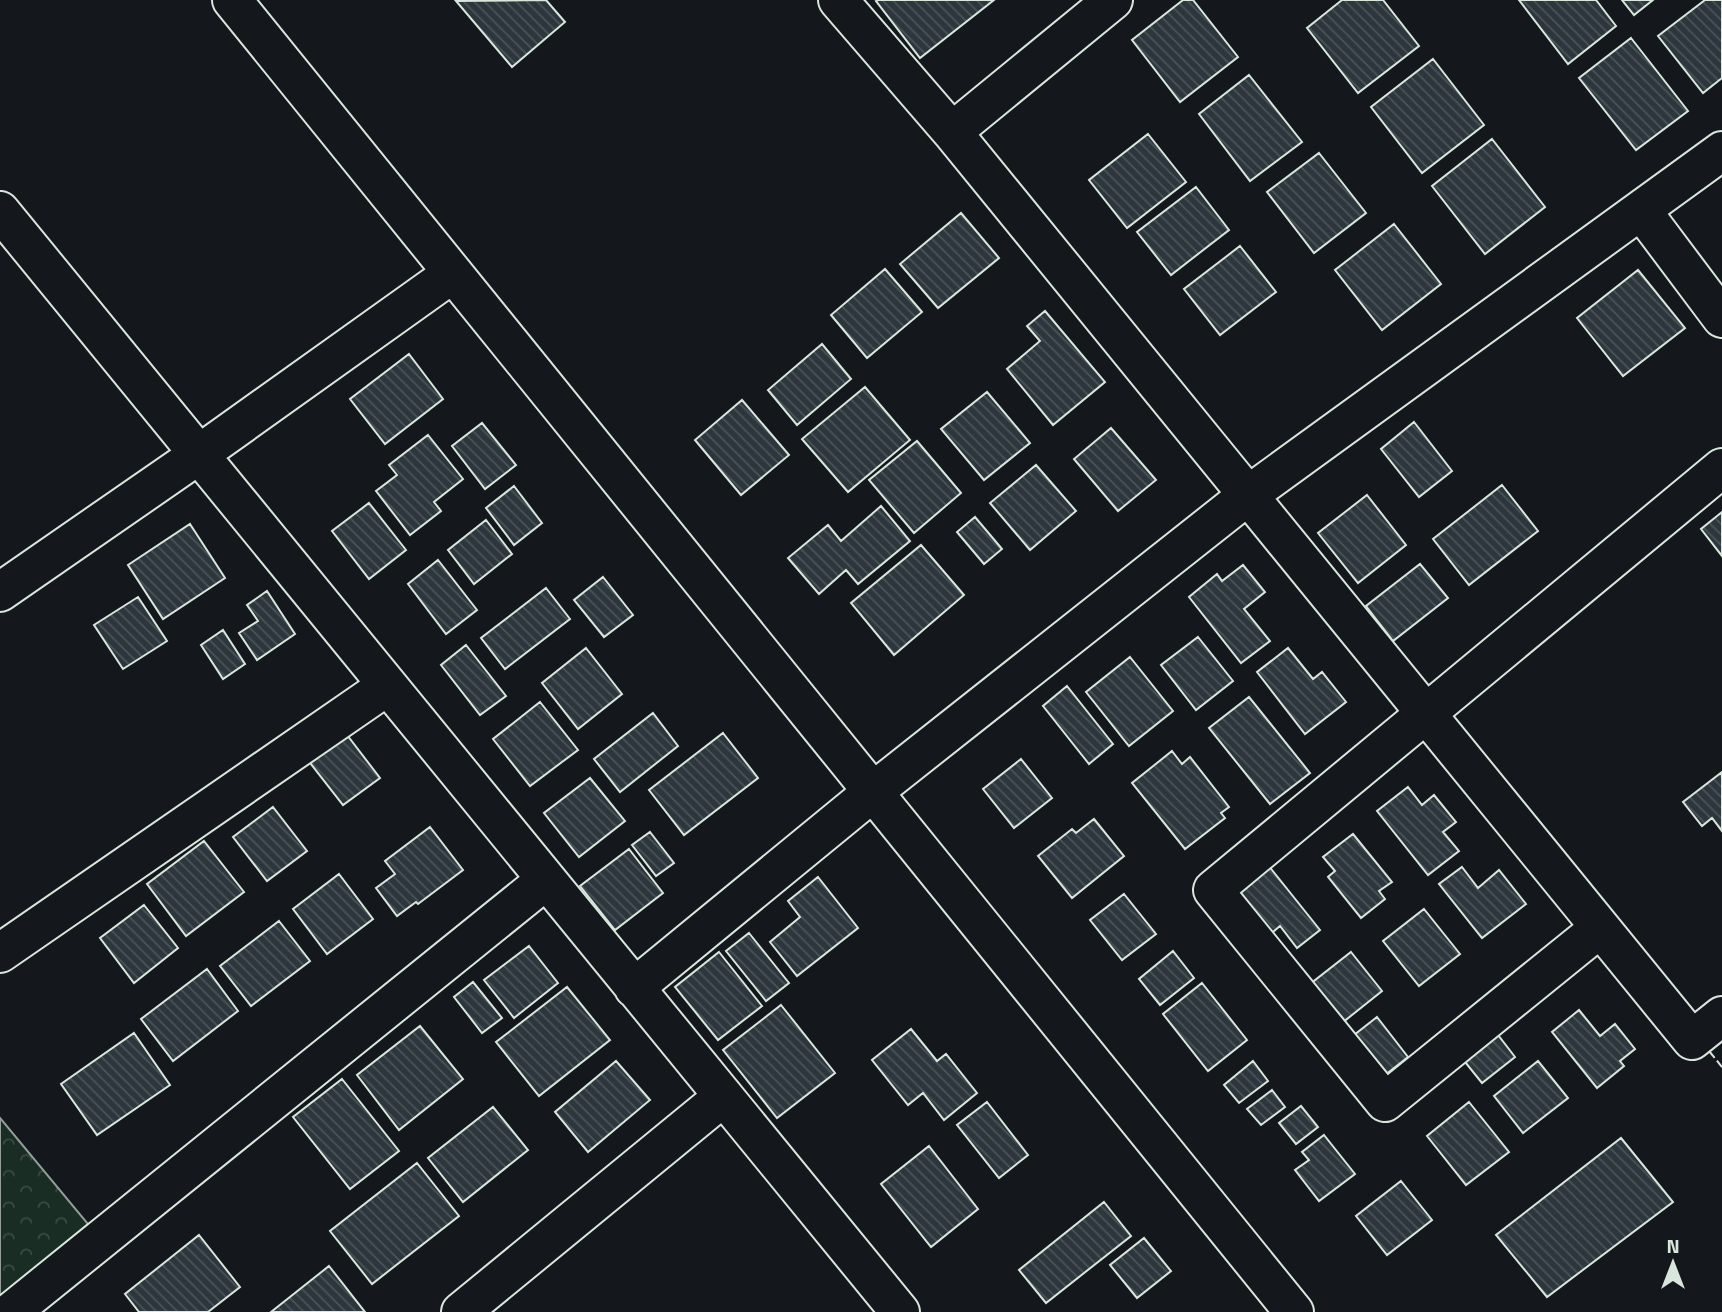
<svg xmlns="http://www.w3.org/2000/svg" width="1722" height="1312" font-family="'Titillium Web',sans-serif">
<defs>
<pattern id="forest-crowns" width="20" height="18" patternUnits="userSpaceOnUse" patternTransform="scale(1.75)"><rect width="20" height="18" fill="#1a2d24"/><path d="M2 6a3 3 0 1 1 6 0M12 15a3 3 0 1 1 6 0" fill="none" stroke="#3b4b43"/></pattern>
<pattern id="building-back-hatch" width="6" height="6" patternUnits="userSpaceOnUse" patternTransform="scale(1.75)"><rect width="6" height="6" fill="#2c363c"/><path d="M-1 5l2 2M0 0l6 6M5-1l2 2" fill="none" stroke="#4a5358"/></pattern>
</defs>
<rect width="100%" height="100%" fill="#14181c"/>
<path fill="url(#forest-crowns)" stroke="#939e99" stroke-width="2" d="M 0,1118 L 88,1224 L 0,1297 Z"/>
<path fill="url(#building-back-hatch)" stroke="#d8e6dc" stroke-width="2" d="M 546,0 L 565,22 L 512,67 L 456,1 Z
M 878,0 L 994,0 L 920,58 L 876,1 Z
M 1183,0 L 1193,0 L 1238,57 L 1180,102 L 1132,40 Z
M 1342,0 L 1383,0 L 1419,46 L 1358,93 L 1307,28 Z
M 1519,0 L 1596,0 L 1616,26 L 1568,64 Z
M 1622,0 L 1653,0 L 1634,15 Z
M 1705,0 L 1722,0 L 1722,78 L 1703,93 L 1658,36 Z
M 1631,38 L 1688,111 L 1636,150 L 1579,78 Z
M 1433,59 L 1484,125 L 1422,173 L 1371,107 Z
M 1249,75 L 1302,142 L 1250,181 L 1199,114 Z
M 1148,134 L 1186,182 L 1127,228 L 1089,180 Z
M 1492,139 L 1545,207 L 1485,254 L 1432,186 Z
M 1319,153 L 1366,213 L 1314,253 L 1267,192 Z
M 1196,187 L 1229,230 L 1171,275 L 1137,232 Z
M 961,213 L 999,258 L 938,308 L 900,264 Z
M 1394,224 L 1441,284 L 1382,330 L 1335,270 Z
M 1240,246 L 1276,292 L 1220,335 L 1184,289 Z
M 885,269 L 922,312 L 867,358 L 831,315 Z
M 1638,270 L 1685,328 L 1623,376 L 1577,318 Z
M 1045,311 L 1105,382 L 1053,425 L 1007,369 L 1040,341 L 1027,326 Z
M 822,344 L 851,379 L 797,425 L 768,390 Z
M 409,354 L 443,399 L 385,444 L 350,399 Z
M 865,387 L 910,440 L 848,492 L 802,439 Z
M 987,392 L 1030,443 L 984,480 L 941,429 Z
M 742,400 L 789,455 L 741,495 L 695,440 Z
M 1414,422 L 1452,471 L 1419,497 L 1381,449 Z
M 482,423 L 516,465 L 485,489 L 452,446 Z
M 1111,428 L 1156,480 L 1118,511 L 1074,459 Z
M 428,435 L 463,479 L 434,502 L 441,511 L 410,535 L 376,491 L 397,475 L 389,465 Z
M 917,441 L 961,493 L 914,533 L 869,480 Z
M 1036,465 L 1076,511 L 1030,550 L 990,503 Z
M 1502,485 L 1538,531 L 1469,585 L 1433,539 Z
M 514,486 L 542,523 L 514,545 L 486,508 Z
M 1367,495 L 1406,545 L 1358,583 L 1318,533 Z
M 369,503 L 406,550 L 369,579 L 332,531 Z
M 881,506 L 910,541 L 858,584 L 846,570 L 819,594 L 788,558 L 828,525 L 841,541 Z
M 1722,512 L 1722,556 L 1701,529 Z
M 975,517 L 1002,549 L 984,564 L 957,532 Z
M 486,520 L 512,554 L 474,584 L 448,550 Z
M 190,524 L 225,578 L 163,619 L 128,565 Z
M 921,545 L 964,595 L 894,655 L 851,603 Z
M 438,560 L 477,610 L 446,634 L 408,584 Z
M 1420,564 L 1448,598 L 1393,641 L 1366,606 Z
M 1243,565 L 1265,592 L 1244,609 L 1270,641 L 1241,663 L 1189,597 L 1217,574 L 1222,581 Z
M 603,577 L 633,615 L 604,637 L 574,600 Z
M 546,588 L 570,619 L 505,669 L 481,638 Z
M 267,591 L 295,634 L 257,660 L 239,633 L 258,621 L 247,605 Z
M 138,597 L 167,641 L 123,669 L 94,625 Z
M 223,630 L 245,664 L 223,679 L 201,645 Z
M 1198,637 L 1233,681 L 1196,710 L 1161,665 Z
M 466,645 L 506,696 L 480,715 L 441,665 Z
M 586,648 L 622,694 L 578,729 L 542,683 Z
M 1288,648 L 1313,679 L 1322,672 L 1346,702 L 1305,734 L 1257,672 Z
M 1130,657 L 1173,711 L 1129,746 L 1086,692 Z
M 1067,686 L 1113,744 L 1089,764 L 1043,706 Z
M 1249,697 L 1310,773 L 1270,804 L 1209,728 Z
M 540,702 L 578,750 L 530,786 L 493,739 Z
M 653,713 L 678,746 L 620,792 L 594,759 Z
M 344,731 L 380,778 L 343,805 L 307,759 Z
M 723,733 L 758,778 L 684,835 L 649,790 Z
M 1172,751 L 1182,764 L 1190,757 L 1229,807 L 1221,813 L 1225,818 L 1185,849 L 1132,783 Z
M 1021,759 L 1052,798 L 1014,828 L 983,789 Z
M 1722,772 L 1722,831 L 1712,818 L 1702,826 L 1683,802 Z
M 590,778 L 625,821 L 579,857 L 544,813 Z
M 1408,787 L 1422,805 L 1434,795 L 1456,822 L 1443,832 L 1459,851 L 1428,875 L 1377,811 Z
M 273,807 L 307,851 L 267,881 L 233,837 Z
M 1094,819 L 1124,856 L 1072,898 L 1038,856 L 1072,829 L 1076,833 Z
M 430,827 L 463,870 L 418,904 L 416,902 L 397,916 L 376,888 L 395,874 L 385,861 Z
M 650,832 L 674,863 L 656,876 L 632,845 Z
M 1353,834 L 1392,882 L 1379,891 L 1385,899 L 1361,918 L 1328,877 L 1335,871 L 1323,857 Z
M 204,841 L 244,892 L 186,936 L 147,884 Z
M 629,849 L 663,893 L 615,930 L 580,886 Z
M 1268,865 L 1320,930 L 1297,948 L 1280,926 L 1267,937 L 1233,893 Z
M 1462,867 L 1478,888 L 1499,870 L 1526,904 L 1482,938 L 1439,884 Z
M 339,874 L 373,919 L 327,954 L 293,909 Z
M 818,877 L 858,928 L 797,976 L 770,942 L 800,917 L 788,901 Z
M 1124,894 L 1156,934 L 1122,960 L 1090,920 Z
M 144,905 L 178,948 L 134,983 L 100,938 Z
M 1424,909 L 1460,954 L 1419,986 L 1383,941 Z
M 279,921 L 310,961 L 251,1006 L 220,966 Z
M 749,933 L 789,983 L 766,1001 L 726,951 Z
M 529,946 L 558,983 L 514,1018 L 484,980 Z
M 1173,951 L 1194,978 L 1160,1005 L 1139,979 Z
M 719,952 L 762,1006 L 718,1040 L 675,987 Z
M 1351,952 L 1382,991 L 1337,1027 L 1305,988 Z
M 207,969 L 238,1011 L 173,1061 L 141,1019 Z
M 473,982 L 502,1018 L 482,1033 L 454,997 Z
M 1202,983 L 1247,1040 L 1208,1071 L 1163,1014 Z
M 567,987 L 610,1040 L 539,1096 L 496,1042 Z
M 781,1005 L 835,1073 L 777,1118 L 723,1050 Z
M 1579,1010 L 1600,1036 L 1615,1024 L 1635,1049 L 1620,1061 L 1624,1066 L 1597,1088 L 1552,1032 Z
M 1377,1017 L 1408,1057 L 1380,1079 L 1349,1039 Z
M 420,1026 L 463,1079 L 399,1130 L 357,1075 Z
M 911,1029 L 937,1061 L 946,1054 L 977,1093 L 944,1120 L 923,1093 L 908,1105 L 872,1060 Z
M 1495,1031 L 1515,1057 L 1482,1083 L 1461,1057 Z
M 134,1033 L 170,1085 L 97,1135 L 61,1084 Z
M 616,1061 L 650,1100 L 588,1152 L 555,1112 Z
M 1253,1061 L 1268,1081 L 1239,1103 L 1224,1085 Z
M 1538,1061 L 1568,1098 L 1523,1133 L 1494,1096 Z
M 342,1079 L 399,1151 L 350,1189 L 293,1117 Z
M 1272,1090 L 1285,1107 L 1261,1125 L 1247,1109 Z
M 987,1102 L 1028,1155 L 999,1178 L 957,1125 Z
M 1469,1102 L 1509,1152 L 1466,1185 L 1427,1136 Z
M 1301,1106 L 1318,1127 L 1296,1144 L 1279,1123 Z
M 493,1107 L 528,1150 L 463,1202 L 428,1158 Z
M 1324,1135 L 1355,1174 L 1319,1201 L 1295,1170 L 1309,1160 L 1302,1152 Z
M 1621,1138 L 1673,1202 L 1547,1297 L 1496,1235 Z
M 929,1146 L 978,1209 L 931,1247 L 881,1184 Z
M 417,1163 L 459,1216 L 372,1284 L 330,1231 Z
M 1401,1181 L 1432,1220 L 1387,1255 L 1356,1216 Z
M 1104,1202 L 1131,1236 L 1046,1303 L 1019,1270 Z
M 199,1235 L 240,1287 L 208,1312 L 139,1312 L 125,1294 Z
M 1144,1238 L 1171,1271 L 1137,1298 L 1110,1265 Z
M 329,1266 L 365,1312 L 271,1312 Z"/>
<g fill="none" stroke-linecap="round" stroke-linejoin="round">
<g stroke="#d8e6dc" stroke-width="42">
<path id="minor" d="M 232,0 L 1294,1312
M 838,0 L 952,132 L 1692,1040 L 1722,1016
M 952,132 L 1113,0
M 1641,210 L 1722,318
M 0,211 L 900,1312
M 0,592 L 198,455 L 453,273
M 1600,928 L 1385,1102 L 1213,890 L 1722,468
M 0,953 L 387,686
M 634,988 L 874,791 L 1247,496 L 1722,151
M 11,1312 L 546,880
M 461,1312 L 723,1097"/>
</g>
<use href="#minor" stroke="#14181c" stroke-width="38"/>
<path stroke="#d8e6dc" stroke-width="2" stroke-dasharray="9 3.5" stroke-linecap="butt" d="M 1709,1051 L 1722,1067"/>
</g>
<g transform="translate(1673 1263)" stroke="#14181c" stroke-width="5" paint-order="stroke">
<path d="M0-5L12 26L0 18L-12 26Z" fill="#d8e6dc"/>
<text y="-10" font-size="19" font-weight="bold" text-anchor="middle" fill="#d8e6dc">N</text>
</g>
</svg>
